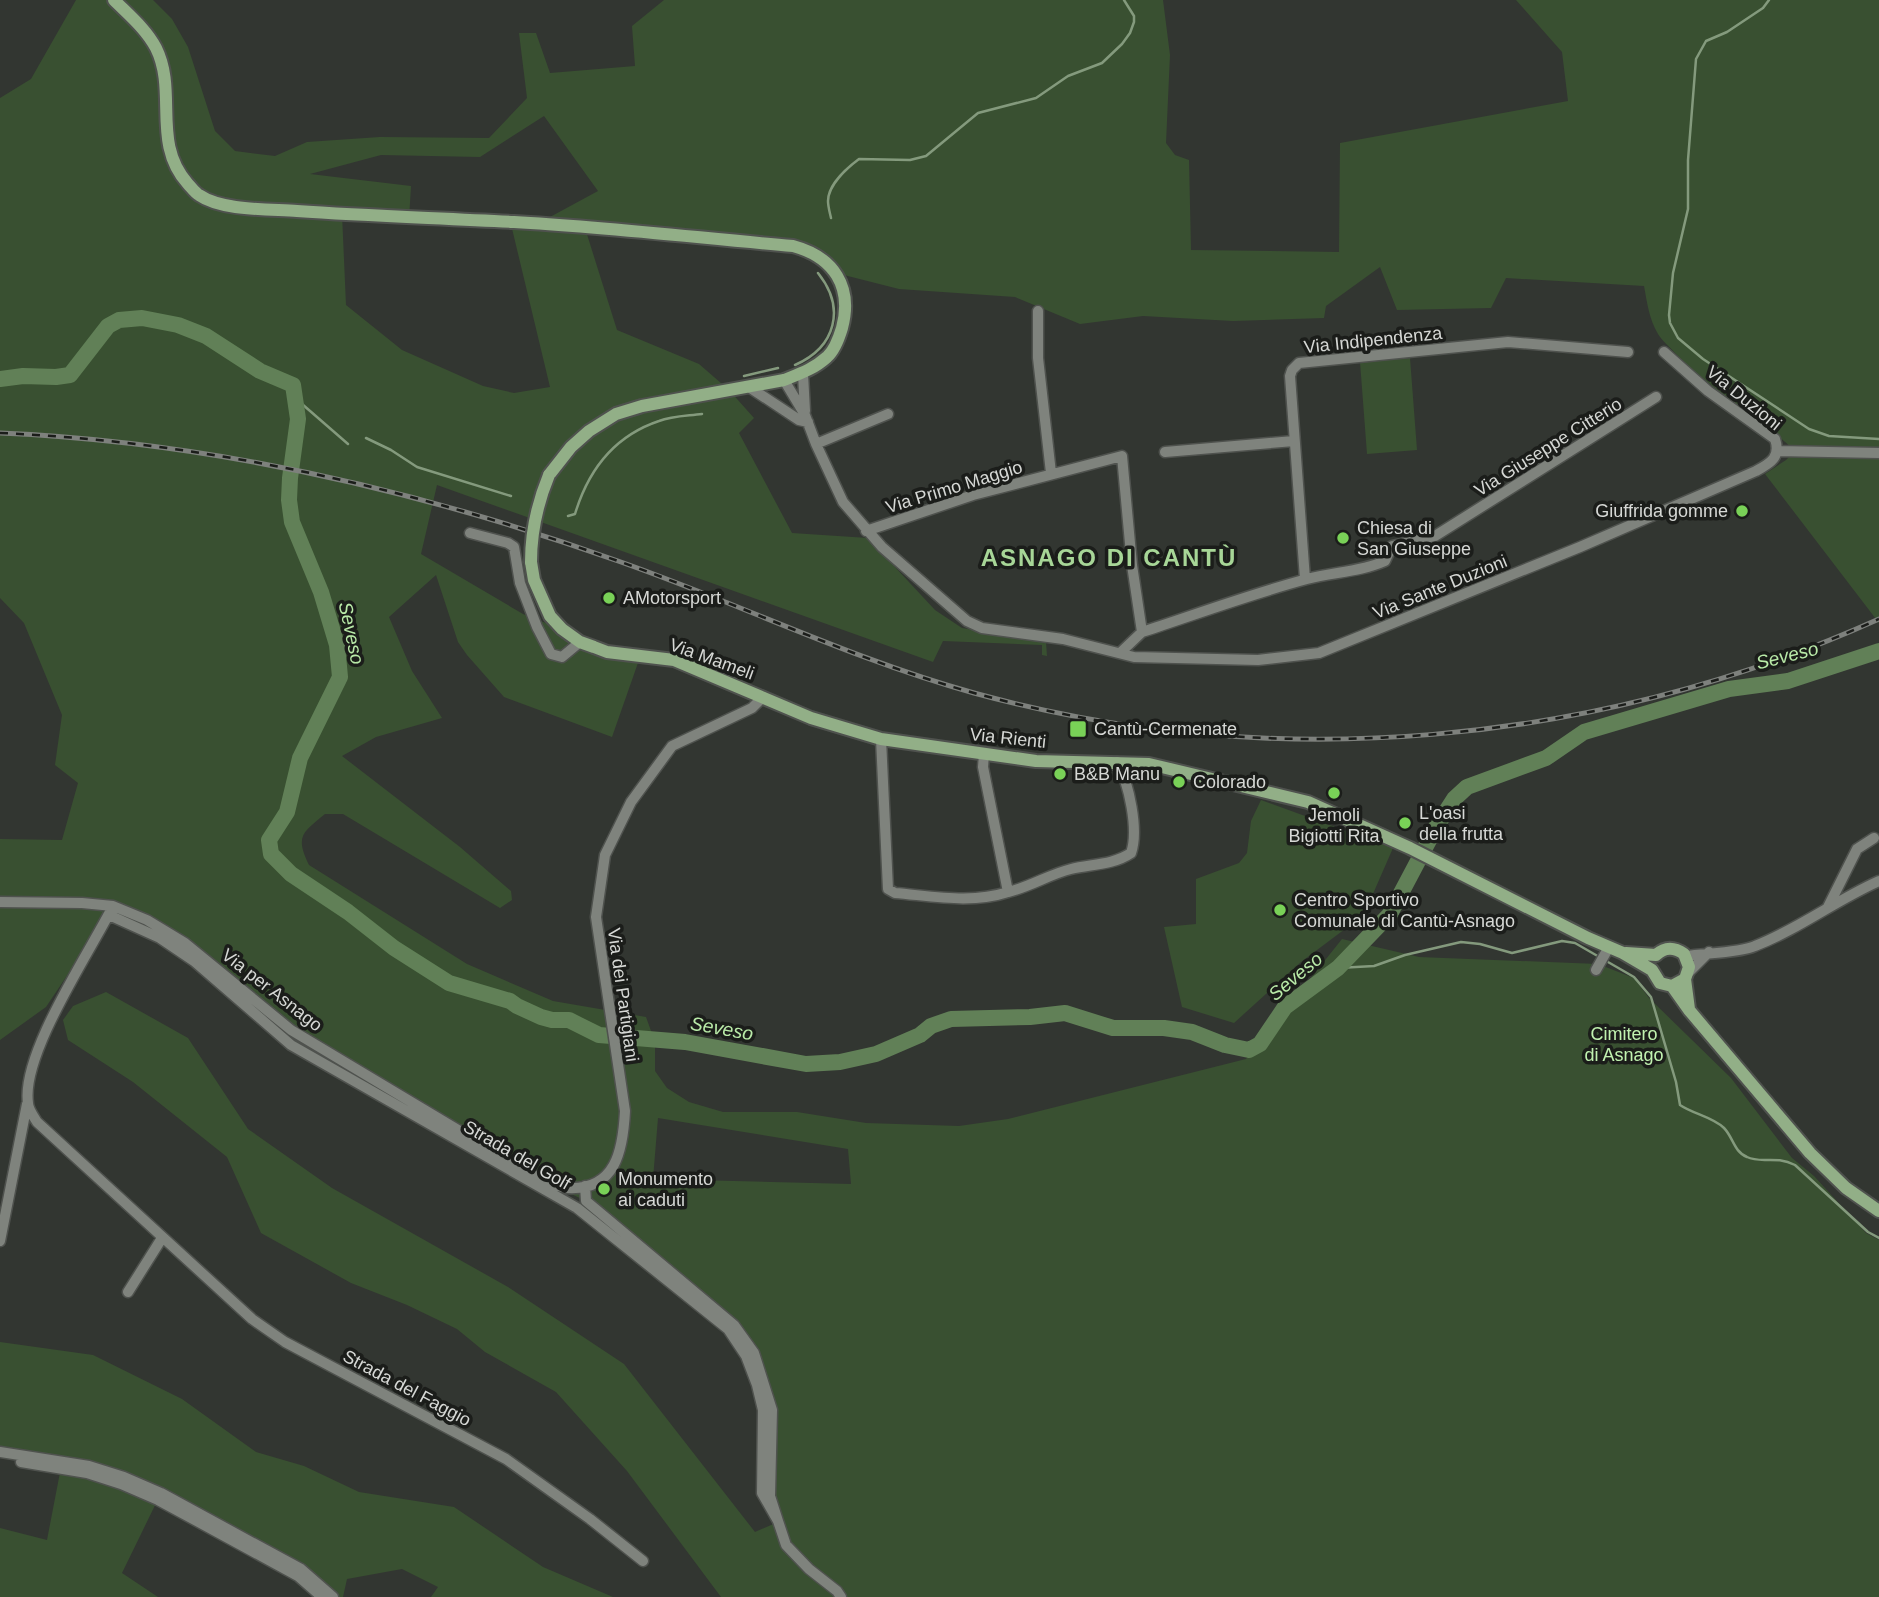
<svg xmlns="http://www.w3.org/2000/svg" width="1879" height="1597" font-family="Arial,sans-serif">
<rect width="100%" height="100%" fill="#323631"/>
<path fill="#395031" fill-rule="evenodd" d="M 76,0 L 153,0 L 172,19 L 188,47 L 215,131 L 235,151 L 275,156 L 307,142 L 380,137 L 489,138 L 527,98 L 519,33 L 536,33 L 550,73 L 635,66 L 632,26 L 664,0 L 1163,0 L 1170,55 L 1166,143 L 1175,155 L 1189,160 L 1191,250 L 1339,252 L 1340,143 L 1568,101 L 1562,52 L 1516,0 L 1879,0 L 1879,623 L 1765,474 L 1786,460 L 1795,451 C 1757,415 1712,391 1676,354 C 1670,347 1662,341 1658,334 C 1649,319 1647,302 1644,286 L 1506,278 L 1491,308 L 1397,310 L 1380,267 L 1326,306 L 1324,318 L 1233,321 L 1143,316 L 1080,324 L 1015,297 L 899,289 L 836,273 L 806,250 L 585,228 L 617,330 L 699,364 L 729,390 L 754,418 L 739,433 L 792,533 L 868,538 L 935,610 L 962,628 L 1043,641 L 1046,642 L 1047,656 L 1042,655 L 1042,645 L 943,641 L 933,662 L 437,485 L 421,554 L 523,614 L 639,660 L 612,737 L 504,697 L 467,655 L 458,642 L 436,575 L 389,617 L 412,671 L 442,718 L 376,737 L 342,756 L 460,847 L 511,891 L 512,900 L 500,908 L 343,814 L 325,814 C 302,833 295,836 309,865 L 467,964 L 553,1001 L 646,1017 L 655,1042 L 655,1071 L 667,1088 L 689,1102 L 723,1112 L 797,1112 L 866,1123 L 959,1126 L 1008,1119 L 1246,1059 L 1342,939 L 1419,957 L 1598,964 L 1634,978 L 1649,998 L 1731,1078 L 1792,1158 L 1814,1176 L 1866,1233 L 1879,1240 L 1879,1597 L 721,1597 L 627,1471 L 556,1392 L 485,1352 L 457,1329 L 407,1305 L 351,1283 L 261,1233 L 227,1157 L 133,1082 L 68,1040 L 63,1020 L 73,1006 L 106,992 L 188,1038 L 248,1129 L 332,1188 L 508,1287 L 624,1364 L 755,1532 L 778,1522 L 754,1353 L 586,1201 L 540,1179 L 291,1030 L 185,943 L 113,907 L 46,1007 L 0,1040 L 0,839 L 62,840 L 78,783 L 55,765 L 62,715 L 24,623 L 0,598 L 0,98 L 31,79 ZM 544,116 L 598,191 L 550,217 L 509,216 L 550,387 L 514,393 L 483,386 L 402,350 L 346,305 L 342,214 L 409,219 L 411,186 L 310,174 L 381,155 L 480,157 ZM 658,1118 L 848,1149 L 851,1184 L 653,1179 Z
M 1410,358 L 1417,450 L 1367,454 L 1360,362 Z
M 1261,800 L 1393,848 L 1369,903 L 1361,917 L 1301,962 L 1234,1023 L 1182,1007 L 1164,927 L 1196,924 L 1196,879 L 1239,863 L 1247,853 L 1251,821 Z
M 0,1342 L 93,1355 L 182,1399 L 256,1452 L 304,1466 L 359,1492 L 454,1507 L 543,1567 L 613,1597 L 431,1597 L 438,1587 L 402,1569 L 347,1579 L 343,1597 L 333,1597 L 161,1493 L 122,1573 L 158,1597 L 0,1597 L 0,1528 L 47,1540 L 62,1462 L 0,1452 Z"/>
<g fill="none" stroke-linecap="round" stroke-linejoin="round">
<path stroke="#849a7d" stroke-width="2.5" d="M 1769,0 L 1763,8 L 1727,32 L 1706,41 L 1696,59 L 1688,160 L 1688,209 L 1673,273 L 1669,315 L 1670,323 L 1678,338 L 1703,359 L 1809,429 L 1829,436 L 1879,439
M 831,218 C 830,213 828,207 828,201 C 828,185 847,168 859,159 L 910,160 L 926,156 L 978,113 L 1036,98 L 1068,76 L 1102,63 L 1122,44 L 1130,33 L 1134,22 L 1134,16 L 1124,0
M 795,365 C 836,347 846,308 818,273
M 744,376 L 778,368
M 296,401 L 302,404 L 348,444
M 366,438 L 391,450 L 417,467 L 511,496
M 568,516 L 575,514 C 588,471 614,436 659,421 C 672,416 687,416 702,414
M 1338,968 L 1374,966 L 1405,955 L 1461,942 L 1480,944 L 1512,953 L 1562,941 L 1575,943 L 1634,977 L 1651,997 L 1676,1082 L 1680,1105 C 1693,1114 1713,1117 1724,1128 C 1733,1137 1734,1152 1747,1157 C 1761,1164 1775,1155 1795,1165 L 1868,1232 L 1879,1238"/>
<path stroke="#618057" stroke-width="16" d="M 0,379 L 23,376 L 56,377 L 70,375 L 108,326 L 119,320 L 142,318 L 178,325 L 206,336 L 260,371 L 293,385 L 298,419 L 290,478 L 289,500 L 292,522 L 321,592 L 337,645 L 340,677 L 300,758 L 287,812 L 269,840 L 271,854 L 291,874 L 348,912 L 394,948 L 449,983 L 510,1001 L 517,1006 L 541,1017 L 552,1020 L 569,1020 L 599,1035 L 685,1042 L 806,1064 L 840,1062 L 876,1054 L 920,1035 L 931,1026 L 951,1019 L 1030,1017 L 1065,1013 L 1113,1028 L 1164,1028 L 1192,1032 L 1225,1045 L 1249,1050 L 1260,1044 L 1285,1007 L 1338,968 L 1390,914 L 1436,827 L 1454,799 L 1467,787 L 1546,758 L 1584,732 L 1729,689 L 1788,681 L 1879,651"/>
<g stroke="#4f524e" stroke-width="13">
<path id="minor" d="M 1038,311 L 1038,358 L 1051,473
M 803,374 L 805,411
M 784,380 L 805,415 L 816,444 L 843,502 L 882,547 L 967,621 L 982,628 L 1063,639 L 1134,657 L 1258,660 L 1319,653 L 1580,547 L 1756,471 C 1771,463 1781,457 1775,439 L 1708,391 L 1664,352
M 749,387 L 799,420 L 808,422
M 816,444 L 888,414
M 1777,451 L 1879,453
M 1165,452 L 1294,441
M 866,531 L 973,495 L 1122,456 L 1132,565 L 1142,632 L 1120,653
M 470,533 L 508,543 L 514,547 L 520,583 L 537,627 L 551,654 L 562,657 L 580,642
M 1305,579 L 1290,376 L 1292,370 L 1299,363 L 1508,342 L 1628,352
M 1142,632 C 1197,614 1251,594 1307,579 C 1333,572 1360,572 1385,561 L 1392,546 L 1435,536 L 1656,397
M 881,739 L 888,889 L 895,893 C 932,896 972,904 1008,892 L 983,767 L 984,754
M 1008,892 C 1030,887 1050,874 1071,869 C 1092,864 1113,865 1131,853 C 1139,830 1129,783 1117,762
M 0,902 L 82,903 L 113,906 L 147,920 L 185,943 L 291,1030 L 540,1179 C 548,1182 558,1187 567,1188 C 616,1191 623,1150 625,1111 L 596,917 L 605,855 L 631,802 L 672,746 L 752,708 L 763,697
M 113,906 C 90,952 21,1054 28,1103 C 28,1109 34,1117 37,1122 L 252,1319 L 285,1342 L 506,1459 L 590,1519 L 643,1561
M 1828,907 L 1857,849 L 1874,838
M 109,915 L 160,938 L 194,961 L 291,1045 L 577,1208 L 728,1329 L 746,1356 L 757,1385 L 763,1410 L 762,1493 L 778,1521
M 1686,956 C 1705,953 1739,953 1755,946 C 1799,929 1836,900 1879,881
M 1596,970 L 1609,947
M 1688,973 L 1709,952
M 585,1186 L 586,1201 L 734,1325 L 754,1353 L 772,1410 L 770,1496 L 778,1521 L 786,1545 L 809,1569 L 837,1591 L 841,1597
M 0,1241 L 27,1104
M 128,1292 L 162,1238
M 0,1452 L 89,1466 L 124,1477 L 161,1493 L 301,1569 L 333,1597
M 21,1462 L 87,1473 L 121,1484 L 158,1500 L 298,1576 L 322,1597"/>
</g>
<g stroke="#4f524e" stroke-width="16">
<path id="major" d="M 114,0 C 129,15 146,29 156,48 C 178,92 151,143 188,184 C 191,187 195,193 199,195 C 222,211 270,209 297,211 C 369,216 441,218 514,222 C 607,227 700,238 793,246 C 834,257 853,287 842,328 C 839,338 834,351 827,357 C 814,369 799,374 784,380 L 642,406 L 616,414 L 589,431 L 571,447 L 549,475
M 531,562 L 534,580 L 550,616 L 562,629 L 580,642 L 594,647 L 607,652 L 674,660 L 811,718 L 881,739 L 1036,761 L 1149,764 L 1308,802 L 1410,848 L 1588,938 L 1623,953 L 1652,970 L 1660,983 L 1672,986 L 1685,979
M 1626,953 L 1656,955 C 1665,947 1674,947 1684,954 L 1689,967 L 1685,979 L 1689,1009
M 1672,986 L 1689,1010 L 1810,1153 L 1846,1188 L 1879,1211"/>
</g>
<use href="#minor" stroke="#7f837d" stroke-width="10"/>
<use href="#major" stroke="#92af87" stroke-width="12"/>
<g stroke="#7e817d" stroke-width="5">
<path id="rail" d="M 0,433 C 212,442 418,490 618,561 C 738,603 851,659 974,693 C 1274,775 1596,746 1879,619"/>
</g>
<use href="#rail" stroke="#1b1d1a" stroke-width="2.5" stroke-dasharray="8" stroke-linecap="butt"/>
<g stroke="#4f524e" stroke-width="16" stroke-linecap="butt">
<path id="major-bridge" d="M 531,562 C 531,530 537,504 549,475"/>
</g>
<use href="#major-bridge" stroke="#92af87" stroke-width="12"/>
</g>
<g fill="#79d157" stroke="#1b1d1a" stroke-width="2.5">
<circle cx="1742" cy="511" r="7"/>
<circle cx="1343" cy="538" r="7"/>
<circle cx="609" cy="598" r="7"/>
<rect x="1069" y="720" width="18" height="18" rx="3.5"/>
<circle cx="1060" cy="774" r="7"/>
<circle cx="1179" cy="782" r="7"/>
<circle cx="1334" cy="793" r="7"/>
<circle cx="1405" cy="823" r="7"/>
<circle cx="1280" cy="910" r="7"/>
<circle cx="604" cy="1189" r="7"/>
</g>
<g text-anchor="middle" stroke-width="7" stroke-linejoin="round" paint-order="stroke">
<g font-size="18" fill="#d6d8d5" stroke="#1b1d1a">
<text transform="translate(1373 340) rotate(-6)" y="6">Via Indipendenza</text>
<text transform="translate(1744 398) rotate(39)" y="6">Via Duzioni</text>
<text transform="translate(1548 447) rotate(-32)" y="6">Via Giuseppe Citterio</text>
<text transform="translate(954 487) rotate(-17)" y="6">Via Primo Maggio</text>
<text transform="translate(1440 587) rotate(-22)" y="6">Via Sante Duzioni</text>
<text transform="translate(712 659) rotate(20)" y="6">Via Mameli</text>
<text transform="translate(1008 738) rotate(6)" y="6">Via Rienti</text>
<text transform="translate(272 990) rotate(38)" y="6">Via per Asnago</text>
<text transform="translate(623 995) rotate(82)" y="6">Via dei Partigiani</text>
<text transform="translate(517 1155) rotate(30)" y="6">Strada del Golf</text>
<text transform="translate(407 1388) rotate(28)" y="6">Strada del Faggio</text>
</g>
<g font-size="18" fill="#d6d8d5" stroke="#1b1d1a" text-anchor="start">
<text x="1728" y="517" text-anchor="end">Giuffrida gomme</text>
<text x="1357" y="534">Chiesa di<tspan x="1357" dy="21">San Giuseppe</tspan></text>
<text x="623" y="604">AMotorsport</text>
<text x="1094" y="735">Cantù-Cermenate</text>
<text x="1074" y="780">B&amp;B Manu</text>
<text x="1193" y="788">Colorado</text>
<text x="1419" y="819">L'oasi<tspan x="1419" dy="21">della frutta</tspan></text>
<text x="1334" y="821" text-anchor="middle">Jemoli<tspan x="1334" dy="21">Bigiotti Rita</tspan></text>
<text x="1294" y="906">Centro Sportivo<tspan x="1294" dy="21">Comunale di Cantù-Asnago</tspan></text>
<text x="618" y="1185">Monumento<tspan x="618" dy="21">ai caduti</tspan></text>
</g>
<g font-size="18" fill="#c1f2b0" stroke="#1b1d1a">
<text x="1624" y="1040">Cimitero<tspan x="1624" dy="21">di Asnago</tspan></text>
</g>
<g font-size="19" font-style="italic" fill="#b9eaa8" stroke="#1b1d1a">
<text transform="translate(352 633) rotate(78)" y="7">Seveso</text>
<text transform="translate(1787 655) rotate(-14)" y="7">Seveso</text>
<text transform="translate(1295 976) rotate(-40)" y="7">Seveso</text>
<text transform="translate(722 1028) rotate(10)" y="7">Seveso</text>
</g>
<g font-size="24" font-weight="bold" letter-spacing="2" fill="#a7d697" stroke="#1b1d1a">
<text x="1109" y="566">ASNAGO DI CANTÙ</text>
</g>
</g>
</svg>
